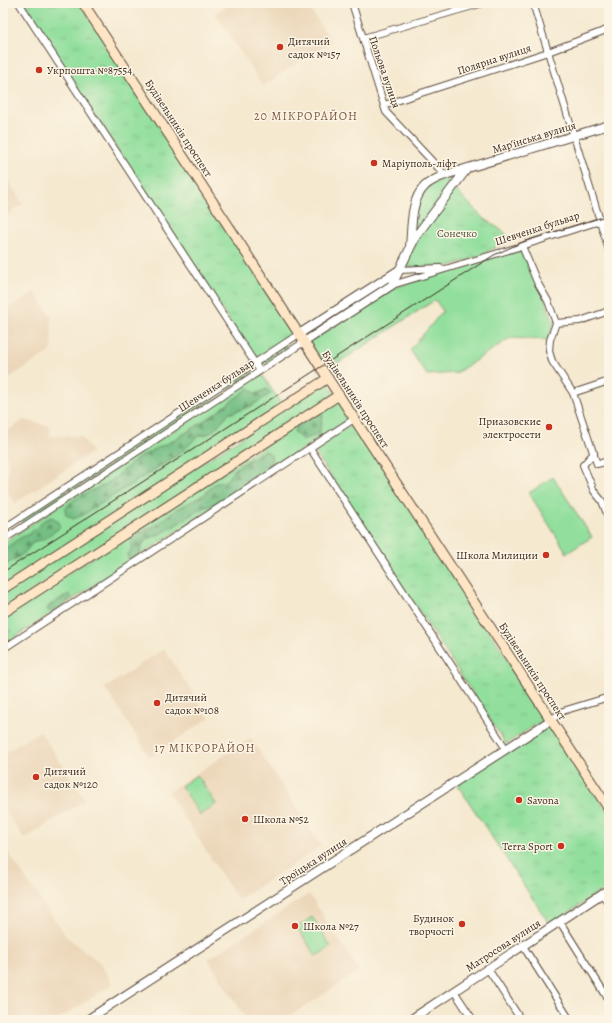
<svg xmlns="http://www.w3.org/2000/svg" width="612" height="1023" font-family="Alegreya,serif">
<defs>
<pattern id="forest-firs" width="22" height="20" patternUnits="userSpaceOnUse"><rect width="22" height="20" fill="#75be84"/><path d="M5 1l3.5 6h-7zM16 11l3.5 6h-7z" fill="#619b6b"/></pattern>
<pattern id="park-tufts" width="24" height="20" patternUnits="userSpaceOnUse"><rect width="24" height="20" fill="#92df9d"/><path d="M3 7l-1-3M5 7V3M7 7l1-3M15 17l-1-3M17 17v-4M19 17l1-3" fill="none" stroke="#7fc087"/></pattern>
</defs>
<rect width="100%" height="100%" fill="#fcf5e5"/>
<filter id="ink" filterUnits="userSpaceOnUse"><feTurbulence type="fractalNoise" baseFrequency=".025" numOctaves="2"/><feDisplacementMap in="SourceGraphic" scale="8" xChannelSelector="R" yChannelSelector="G"/><feConvolveMatrix kernelMatrix="1 2 1 2 8 2 1 2 1" color-interpolation-filters="sRGB"/></filter>
<filter id="wash" filterUnits="userSpaceOnUse"><feTurbulence type="fractalNoise" baseFrequency=".012" numOctaves="4" result="noise"/><feDisplacementMap in="SourceGraphic" scale="16" xChannelSelector="R" yChannelSelector="G"/><feGaussianBlur stdDeviation="0.9" result="paint"/><feColorMatrix in="noise" values="0 0 0 0 0 0 0 0 0 0 0 0 0 0 0 0 0 1.4 0 .05"/><feComposite in="paint" operator="in"/></filter>
<g filter="url(#wash)">
<rect width="100%" height="100%" fill="#f5e9d0"/>
<path fill="#ecd7ba" d="M 231,3 L 306,3 L 331,41 L 263,86 L 215,13 Z
M 3,173 L 23,204 L 3,217 Z
M 34,292 L 51,317 L 52,350 L 3,382 L 3,312 Z
M 24,420 L 50,426 L 50,436 L 81,436 L 92,452 L 15,503 L 8,493 L 9,463 L 3,446 L 3,434 Z
M 164,649 L 209,718 L 150,757 L 105,688 Z
M 40,731 L 85,800 L 24,839 L 3,807 L 3,754 Z
M 251,738 L 321,846 L 238,900 L 168,792 Z
M 5,849 L 67,937 L 99,962 L 113,984 L 57,1020 L 3,1020 L 3,851 Z
M 309,894 L 359,971 L 284,1020 L 247,1020 L 208,959 Z"/>
<path fill="#92df9d" stroke="#66845e" fill-rule="evenodd" d="M 449,177 L 451,181 L 447,188 L 414,235 C 416,217 415,191 434,182 C 439,180 445,179 449,177 Z
M 521,249 L 546,302 L 554,323 L 548,340 L 510,338 L 456,373 L 427,375 L 410,350 L 443,311 L 435,300 L 327,370 L 309,342 L 393,288 Z
M 287,345 L 290,349 L 260,368 L 257,364 Z
M 254,366 L 257,370 L 111,466 L 108,462 Z
M 261,373 L 282,405 L 3,586 L 3,566 C 10,562 17,559 23,553 C 29,549 31,542 38,540 L 40,524 C 31,536 15,540 3,550 L 3,543 ZM 249,388 L 256,394 L 267,389 L 270,392 L 270,394 L 251,406 L 228,414 L 214,430 L 206,435 L 198,436 L 186,448 L 176,456 L 81,516 L 69,504 L 93,490 L 108,484 L 138,458 L 167,444 L 195,427 L 215,414 Z
M 327,382 L 335,394 L 3,610 L 3,592 Z
M 338,398 L 350,418 L 3,645 L 3,642 L 5,641 L 11,630 L 3,635 L 3,616 ZM 322,420 L 320,426 L 320,430 L 315,436 L 301,439 L 297,434 ZM 261,452 L 261,475 L 216,504 L 202,508 L 168,530 L 146,540 L 142,545 L 140,553 L 132,560 L 129,560 L 129,553 L 132,548 L 130,543 L 138,534 L 157,524 L 175,510 L 204,495 L 210,488 L 218,482 L 226,481 L 235,469 ZM 65,596 L 67,602 L 53,611 L 49,606 Z
M 105,464 L 108,468 L 72,492 L 69,488 Z
M 553,477 L 592,537 L 567,553 L 529,493 Z
M 66,490 L 68,495 L 24,524 L 21,520 Z
M 197,775 L 216,804 L 200,815 L 181,786 Z
M 312,917 L 331,947 L 316,956 L 297,927 Z"/>
<path fill="url(#forest-firs)" stroke="#587451" d="M 249,388 L 256,394 L 267,389 L 270,392 L 270,394 L 251,406 L 228,414 L 214,430 L 210,433 L 198,436 L 186,448 L 176,456 L 81,516 L 73,519 L 66,515 L 65,510 C 70,497 96,490 108,483 C 119,476 127,466 138,458 C 151,450 166,445 179,437 C 204,423 226,405 249,388 Z
M 319,413 L 321,413 L 323,416 L 319,434 L 302,440 L 295,433 L 294,429 Z
M 264,451 L 268,452 L 271,455 L 272,462 L 270,467 L 261,475 L 216,504 L 202,508 L 168,530 L 146,540 L 143,542 C 138,552 143,552 131,560 L 128,559 L 127,555 L 132,548 L 130,540 L 133,537 L 150,529 L 175,510 L 204,495 L 214,484 L 226,481 L 235,469 Z
M 52,517 L 59,522 L 60,525 L 58,529 L 42,540 L 34,541 L 24,553 L 3,566 L 3,550 L 20,538 L 31,533 L 44,520 Z
M 69,594 L 72,597 C 68,603 56,612 48,611 L 47,609 L 49,606 Z"/>
<path fill="url(#park-tufts)" stroke="#66845e" d="M 22,3 L 80,3 L 295,333 L 255,360 Z
M 453,187 L 482,217 L 505,233 L 510,239 L 478,257 L 449,266 L 402,268 L 412,247 Z
M 354,423 L 546,718 L 506,744 L 313,449 Z
M 550,723 L 609,814 L 609,886 L 550,925 L 457,784 Z"/>
</g>
<g filter="url(#ink)">
<g fill="none" stroke-linecap="round" stroke-linejoin="round">
<g stroke="#574739" stroke-width="8">
<path id="minor" d="M 19,3 L 260,371
M 352,3 L 386,112 L 445,175
M 533,3 L 609,250
M 363,38 L 483,3
M 384,105 L 548,52 L 609,29
M 522,246 L 537,282 L 548,301 L 556,323 L 550,340 L 549,351 L 552,361 L 573,393 L 597,464 L 609,461
M 400,270 L 440,268
M 392,285 L 522,246 L 609,218
M 556,323 L 580,321 L 609,311
M 573,393 L 609,381
M 310,448 L 506,749
M 594,453 L 583,465 L 594,491 L 602,501 L 609,519
M 3,529 L 299,334
M 3,540 L 304,342
M 3,649 L 354,419
M 551,720 L 563,711 L 609,697
M 602,894 L 609,904
M 560,922 L 609,1000
M 523,946 L 570,1020
M 488,969 L 521,1020
M 454,991 L 473,1020"/>
</g>
<g stroke="#574739" stroke-width="10">
<path id="tertiary" d="M 410,247 C 412,228 410,200 425,186 C 431,180 438,178 445,175 L 609,125
M 299,334 L 399,270
M 304,342 L 392,285 L 416,236 L 466,170
M 87,1020 L 551,720
M 410,1020 L 609,889"/>
</g>
<g stroke="#574739" stroke-width="11">
<path id="secondary" d="M 83,3 L 609,809
M 3,589 L 328,378
M 3,613 L 339,395"/>
</g>
<use href="#minor" stroke="#fff" stroke-width="6"/>
<use href="#tertiary" stroke="#fff" stroke-width="8"/>
<use href="#secondary" stroke="#fde5c5" stroke-width="9"/>
<path stroke="#3b2a1e" stroke-width="1" d="M 3,572 L 494,255 L 525,241 L 609,215"/>
</g>
</g>
<g fill="#c8321e" stroke="#fcf5e5" stroke-width="1.5">
<circle cx="280" cy="47" r="4"/>
<circle cx="39" cy="70" r="4"/>
<circle cx="374" cy="163" r="4"/>
<circle cx="549" cy="427" r="4"/>
<circle cx="546" cy="555" r="4"/>
<circle cx="157" cy="703" r="4"/>
<circle cx="36" cy="777" r="4"/>
<circle cx="519" cy="800" r="4"/>
<circle cx="245" cy="819" r="4"/>
<circle cx="561" cy="846" r="4"/>
<circle cx="462" cy="924" r="4"/>
<circle cx="295" cy="926" r="4"/>
</g>
<g text-anchor="middle" stroke-width="3" stroke-linejoin="round" paint-order="stroke">
<g font-size="11" fill="#3b2a1e" stroke="#fcf5e5" text-anchor="start">
<text x="288" y="45">Дитячий<tspan x="288" dy="13">садок №157</tspan></text>
<text x="47" y="74">Укрпошта №87554</text>
<text x="382" y="167">Маріуполь-ліфт</text>
<text x="541" y="425" text-anchor="end">Приазовские<tspan x="541" dy="13">электросети</tspan></text>
<text x="538" y="559" text-anchor="end">Школа Милиции</text>
<text x="165" y="701">Дитячий<tspan x="165" dy="13">садок №108</tspan></text>
<text x="44" y="775">Дитячий<tspan x="44" dy="13">садок №120</tspan></text>
<text x="527" y="804">Savona</text>
<text x="253" y="823">Школа №52</text>
<text x="553" y="850" text-anchor="end">Terra Sport</text>
<text x="454" y="922" text-anchor="end">Будинок<tspan x="454" dy="13">творчості</tspan></text>
<text x="303" y="930">Школа №27</text>
</g>
<g font-size="11" fill="#3b2a1e" stroke="#fcf5e5">
<text transform="translate(494 59) rotate(-18)" y="4">Полярна вулиця</text>
<text transform="translate(385 72) rotate(71)" y="4">Польова вулиця</text>
<text transform="translate(179 128) rotate(57)" y="4">Будівельників проспект</text>
<text transform="translate(534 137) rotate(-17)" y="4">Мар'їнська вулиця</text>
<text transform="translate(537 228) rotate(-18)" y="4">Шевченка бульвар</text>
<text transform="translate(216 385) rotate(-33)" y="4">Шевченка бульвар</text>
<text transform="translate(356 399) rotate(57)" y="4">Будівельників проспект</text>
<text transform="translate(533 671) rotate(57)" y="4">Будівельників проспект</text>
<text transform="translate(313 861) rotate(-33)" y="4">Троїцька вулиця</text>
<text transform="translate(503 945) rotate(-33)" y="4">Матросова вулиця</text>
</g>
<g font-size="11" fill="#51573e" stroke="#fcf5e5">
<text x="457" y="237">Сонечко</text>
</g>
<g font-size="12" letter-spacing="1" fill="#7d593e" stroke="#fcf5e5">
<text x="306" y="120">20 МІКРОРАЙОН</text>
<text x="205" y="752">17 МІКРОРАЙОН</text>
</g>
</g>
<rect width="612" height="1023" fill="none" stroke="#fcf5e5" stroke-width="16"/>
</svg>
